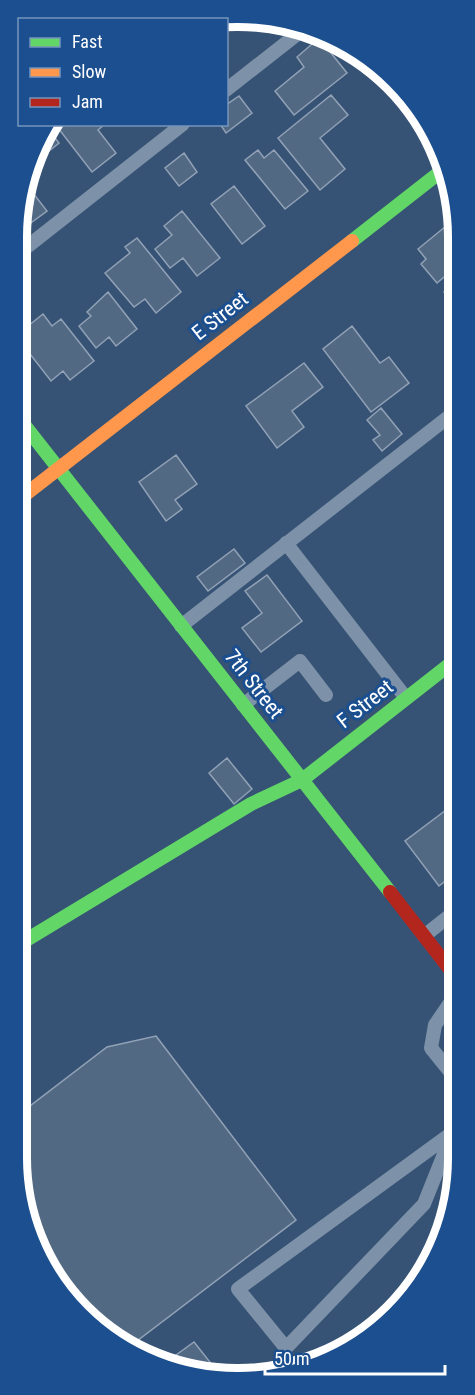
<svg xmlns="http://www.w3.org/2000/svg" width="475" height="1395" font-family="'Roboto Condensed',sans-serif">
<rect width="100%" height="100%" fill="#365274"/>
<path fill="#526984" stroke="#92a2b6" stroke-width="1.5" d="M 319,38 L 347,73 L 294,115 L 275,91 L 304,67 L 297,57 Z
M 331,95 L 348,115 L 320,138 L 345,169 L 320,190 L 278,138 Z
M 239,96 L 252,113 L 226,133 L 220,124 L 226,124 L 226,105 Z
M 55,124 L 105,124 L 98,130 L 116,153 L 92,172 Z
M 49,130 L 59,143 L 35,162 L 34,160 Z
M 258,150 L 264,158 L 274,150 L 308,191 L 285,209 L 245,160 Z
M 184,153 L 197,172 L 179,186 L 165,168 Z
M 234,186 L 265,226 L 242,244 L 211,204 Z
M 33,193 L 47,211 L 28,225 L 24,219 L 24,200 Z
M 182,211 L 220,258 L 197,276 L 183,258 L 170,268 L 155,249 L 172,235 L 164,226 Z
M 457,217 L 456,267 L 437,283 L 421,264 L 426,259 L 418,249 Z
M 137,238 L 181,292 L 156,313 L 145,299 L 134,307 L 105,273 L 130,253 L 125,247 Z
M 456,282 L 456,308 L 444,292 Z
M 108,292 L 137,329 L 116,346 L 109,337 L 96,348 L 79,326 L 91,316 L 87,312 Z
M 43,314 L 52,326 L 61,319 L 94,361 L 70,380 L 63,371 L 51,381 L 23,345 L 23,330 Z
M 352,326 L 380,363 L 389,357 L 409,383 L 371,412 L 323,349 Z
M 304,363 L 323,387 L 292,411 L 304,427 L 277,448 L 246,406 Z
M 381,408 L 402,434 L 382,451 L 373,440 L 380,435 L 367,420 Z
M 176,455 L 197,484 L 175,500 L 182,509 L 166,521 L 139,482 Z
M 234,549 L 245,563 L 208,591 L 197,577 Z
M 267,575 L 302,621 L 261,652 L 242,628 L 262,613 L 245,591 Z
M 227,758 L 252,789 L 234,804 L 209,773 Z
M 450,807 L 453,812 L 453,875 L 439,886 L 405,841 Z
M 156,1036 L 296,1220 L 129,1347 L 72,1303 L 33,1242 L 16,1158 L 17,1116 L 107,1047 Z
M 194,1342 L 221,1376 L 209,1377 L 165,1363 Z"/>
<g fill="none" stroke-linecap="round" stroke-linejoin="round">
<path stroke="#7d92a8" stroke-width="14" d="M 226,90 L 305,28
M 23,250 L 183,124
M 286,543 L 406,698
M 181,626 L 456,411
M 243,705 L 300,661 L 326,695
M 424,936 L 453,913
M 452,1074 L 431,1048 L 435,1025 L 452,1000
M 452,1134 L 424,1204 L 286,1348 L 238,1289 L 452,1133"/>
<path stroke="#63d668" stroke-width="14" d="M 352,241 L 444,169
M 22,422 L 390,892
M 18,945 L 251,804 L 302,780 L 454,661"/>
<path stroke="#ff974d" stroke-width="14" d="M 22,497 L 352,241"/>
<path stroke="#b3261e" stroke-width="14" d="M 390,892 L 452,972"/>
</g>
<g text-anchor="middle" stroke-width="6" stroke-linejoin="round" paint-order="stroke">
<g font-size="21" fill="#fff" stroke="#1b4f8f">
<text transform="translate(220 316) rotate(-38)" y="7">E Street</text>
<text transform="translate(254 684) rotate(52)" y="7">7th Street</text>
<text transform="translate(365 704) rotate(-38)" y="7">F Street</text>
</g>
</g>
<path d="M0 0H475V1395H0ZM237 27H238A210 210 0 0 1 448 237V1158A210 210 0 0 1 238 1368H237A210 210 0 0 1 27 1158V237A210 210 0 0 1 237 27Z" fill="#1b4f8f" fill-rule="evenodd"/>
<path fill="none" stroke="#fff" stroke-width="8" d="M237 27H238A210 210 0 0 1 448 237V1158A210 210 0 0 1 238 1368H237A210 210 0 0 1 27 1158V237A210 210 0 0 1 237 27Z"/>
<rect x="18" y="18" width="210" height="108" fill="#1b4f8f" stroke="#7695bc" stroke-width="1.5"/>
<rect x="30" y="38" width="30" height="9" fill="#63d668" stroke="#7695bc" stroke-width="1.5"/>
<text x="72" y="48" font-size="18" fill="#ffffff">Fast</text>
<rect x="30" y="68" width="30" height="9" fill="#ff974d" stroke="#7695bc" stroke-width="1.5"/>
<text x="72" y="78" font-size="18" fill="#ffffff">Slow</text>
<rect x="30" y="98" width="30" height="9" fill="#b3261e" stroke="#7695bc" stroke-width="1.5"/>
<text x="72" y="108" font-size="18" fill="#ffffff">Jam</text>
<path d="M265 1365v9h180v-9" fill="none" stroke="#ffffff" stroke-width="3"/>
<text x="274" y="1365" font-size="18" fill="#ffffff" stroke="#1b4f8f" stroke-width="4.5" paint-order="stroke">50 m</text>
</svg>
